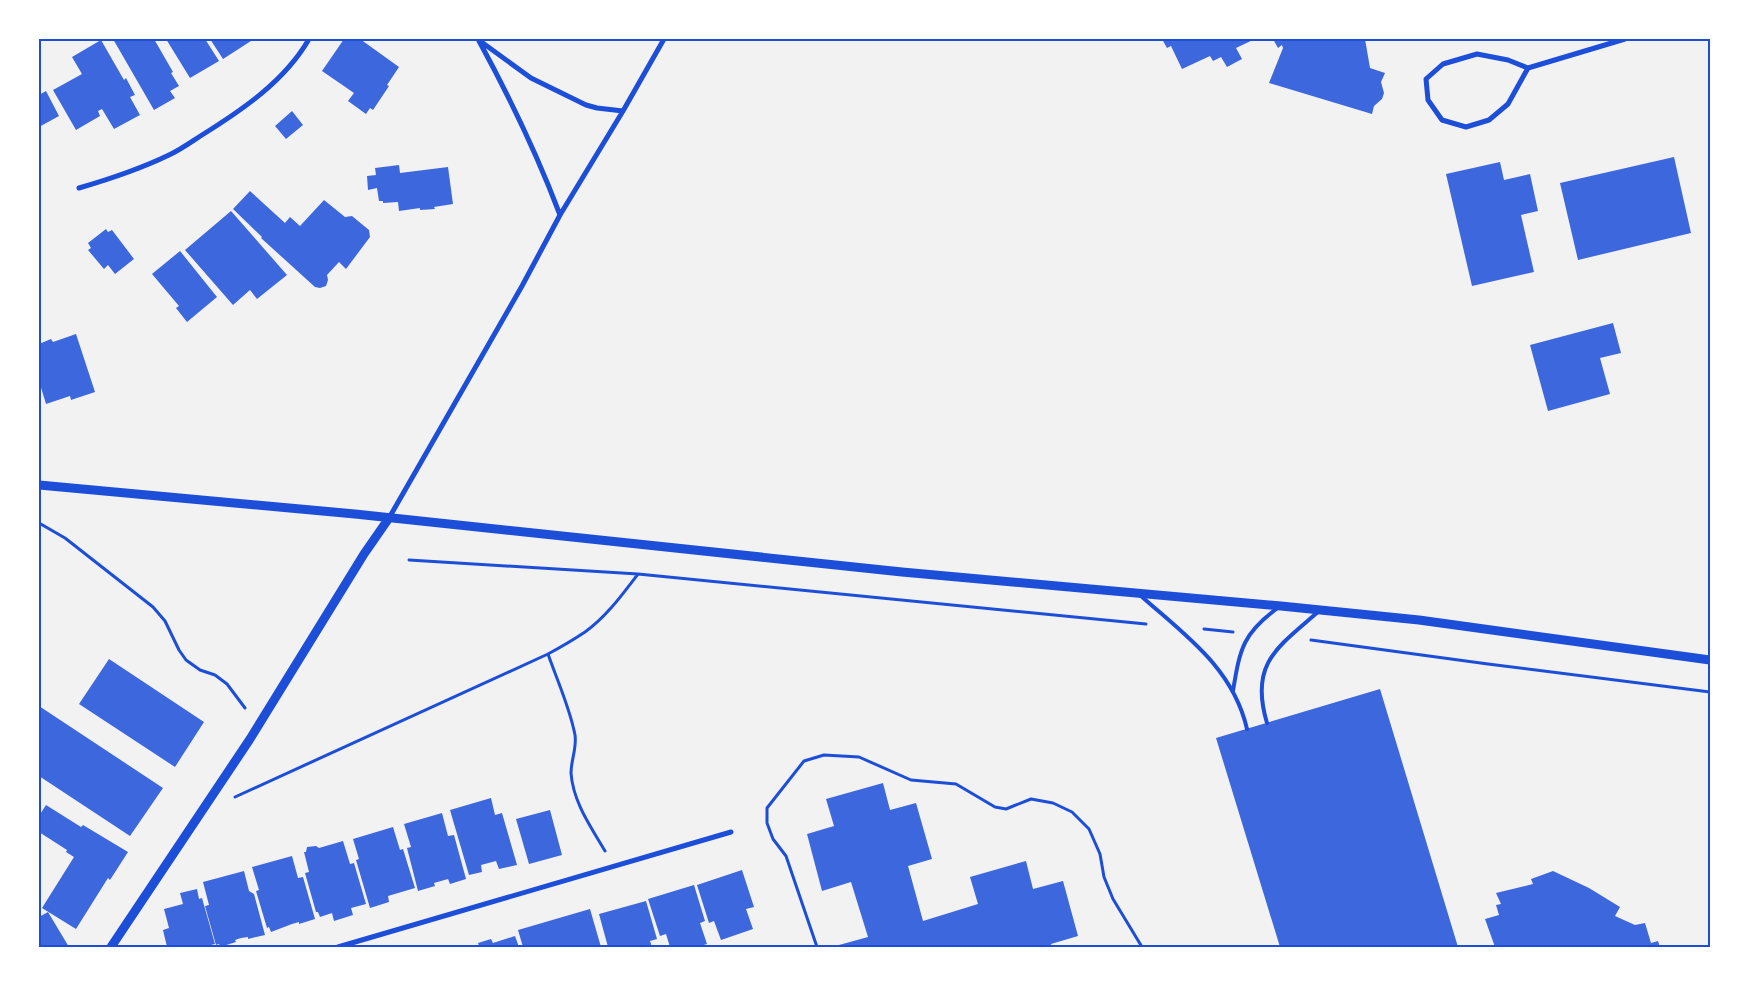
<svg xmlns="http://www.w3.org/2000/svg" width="1749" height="986" font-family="'Sofia Sans Condensed',sans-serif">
<rect width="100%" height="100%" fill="#f2f2f2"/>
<path fill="#3d67dc" d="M 113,39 L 154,39 L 173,72 L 171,73 L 179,86 L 170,91 L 175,98 L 154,110 Z
M 166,39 L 205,39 L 219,61 L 190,78 Z
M 210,39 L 249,39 L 251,41 L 223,59 Z
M 344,39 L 360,39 L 399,67 L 387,85 L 389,86 L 373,110 L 370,108 L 366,114 L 348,101 L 354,93 L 322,71 Z
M 1162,39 L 1255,39 L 1236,48 L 1242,59 L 1227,67 L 1221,57 L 1213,61 L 1210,56 L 1182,69 L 1171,46 L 1167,48 Z
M 1273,39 L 1365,39 L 1370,68 L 1385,73 L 1381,82 L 1384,93 L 1382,99 L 1374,106 L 1372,114 L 1269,83 L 1283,48 L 1282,45 L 1278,48 Z
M 101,40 L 124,80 L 126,78 L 135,95 L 130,97 L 140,115 L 114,129 L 102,109 L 98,111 L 100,116 L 76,130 L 53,90 L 82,74 L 72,57 Z
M 46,91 L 59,116 L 39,127 L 39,95 Z
M 292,111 L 303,125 L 286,139 L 275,126 Z
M 1674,157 L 1691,233 L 1578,260 L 1560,183 Z
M 1500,162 L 1504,180 L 1530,174 L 1538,211 L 1521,215 L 1534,272 L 1472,286 L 1446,174 Z
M 399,165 L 400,173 L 448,167 L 453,204 L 434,207 L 435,209 L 420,210 L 420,208 L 399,211 L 398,202 L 383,203 L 383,201 L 379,201 L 377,188 L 368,190 L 367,176 L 376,175 L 375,168 Z
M 250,191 L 285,223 L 290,217 L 300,226 L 324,200 L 345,217 L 352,216 L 369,230 L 370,237 L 346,269 L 339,262 L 327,275 L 328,280 L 326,286 L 320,288 L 315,287 L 261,238 L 262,237 L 233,209 Z
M 231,211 L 287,275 L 257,299 L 250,290 L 233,305 L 185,250 Z
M 106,229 L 108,232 L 112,230 L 134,259 L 115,274 L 108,265 L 104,269 L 88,250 L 91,248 L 88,243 Z
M 180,251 L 217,297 L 187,322 L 176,308 L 179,306 L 152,274 Z
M 1613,323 L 1621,353 L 1600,358 L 1610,394 L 1548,411 L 1530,345 Z
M 76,334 L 95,392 L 71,400 L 70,396 L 46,404 L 39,381 L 39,344 L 51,339 L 53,342 Z
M 109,659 L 204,722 L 175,767 L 79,704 Z
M 1380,689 L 1458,947 L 1280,947 L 1216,738 Z
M 39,706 L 163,788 L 130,836 L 39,776 Z
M 883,783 L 890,810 L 916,803 L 932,859 L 908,866 L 923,921 L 978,904 L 970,877 L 1026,861 L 1033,889 L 1063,881 L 1078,936 L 1051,944 L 1052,947 L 840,947 L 839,945 L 868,937 L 851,882 L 822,891 L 807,834 L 834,826 L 826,799 Z
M 491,798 L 495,815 L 502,813 L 517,865 L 499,869 L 496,861 L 481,865 L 482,872 L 469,875 L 450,810 Z
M 46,805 L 81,827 L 83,825 L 128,852 L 110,880 L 108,878 L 76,929 L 42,908 L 74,857 L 66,852 L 67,850 L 39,832 L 39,816 Z
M 550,810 L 562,855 L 529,864 L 516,819 Z
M 442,813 L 448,836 L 454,835 L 466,879 L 450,884 L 448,879 L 434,883 L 435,886 L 418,891 L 407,848 L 411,847 L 404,824 Z
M 393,827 L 400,850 L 403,849 L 415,888 L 388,896 L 389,902 L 370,908 L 356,860 L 359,859 L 353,839 Z
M 343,841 L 350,864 L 354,863 L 366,904 L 351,908 L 353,915 L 334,921 L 332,913 L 320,917 L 318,912 L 316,912 L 305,873 L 309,872 L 304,852 L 306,852 L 307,847 L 316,846 L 319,848 Z
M 292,856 L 298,878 L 303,877 L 315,919 L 299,924 L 299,922 L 292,924 L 271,932 L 269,927 L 267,928 L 256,891 L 259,890 L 252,867 Z
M 742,870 L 754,907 L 746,909 L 753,929 L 721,940 L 714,921 L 709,923 L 697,885 Z
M 244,871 L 249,891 L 254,894 L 265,935 L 248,939 L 248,937 L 241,938 L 235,940 L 236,942 L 220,947 L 219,944 L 216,945 L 205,906 L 209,905 L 203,882 Z
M 1553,871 L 1589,888 L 1620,907 L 1615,916 L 1635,925 L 1645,923 L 1651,943 L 1658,941 L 1660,947 L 1495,947 L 1485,919 L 1499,915 L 1496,905 L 1501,904 L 1496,893 L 1533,884 L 1531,879 Z
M 694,885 L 705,921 L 700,923 L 707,944 L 697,947 L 670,947 L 666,934 L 660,936 L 648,899 Z
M 197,889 L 199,899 L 202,898 L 215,944 L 211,945 L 212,947 L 167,947 L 163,930 L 169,928 L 164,909 L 183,904 L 180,893 Z
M 646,901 L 657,939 L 650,941 L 652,947 L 608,947 L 599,914 Z
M 590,909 L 601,947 L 523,947 L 518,930 Z
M 48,912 L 69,947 L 39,947 L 39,917 Z
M 515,936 L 519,947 L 476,947 L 479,946 L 478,943 L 491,939 L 493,943 Z"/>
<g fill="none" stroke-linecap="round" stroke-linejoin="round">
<path stroke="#1d4ed8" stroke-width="3" d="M 39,523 L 65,538 L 153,607 L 165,621 L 179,650 L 186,660 L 200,670 L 215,675 L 227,684 L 245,708
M 409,560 L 638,574 L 1146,624
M 1204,629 L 1233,632
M 1311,640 L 1488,664 L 1710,692
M 548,654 C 557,680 570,708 575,735 C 577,748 571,760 571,773 C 573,802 591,827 605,851
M 235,797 L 548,654 C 561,647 573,640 585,632 C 606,617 622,595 638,574
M 817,947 L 786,856 L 773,839 L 767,823 L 767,808 L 804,761 L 824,755 L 859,757 L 911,780 L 956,784 L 995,807 L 1006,809 L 1031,799 L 1053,803 L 1072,812 L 1089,829 L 1100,854 L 1104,877 L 1113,899 L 1142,947"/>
<path stroke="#1d4ed8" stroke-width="4" d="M 1141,596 C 1185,635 1233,668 1247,729
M 1233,691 C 1240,648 1243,633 1279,607
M 1267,723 C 1249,663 1278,647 1319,611"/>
<path stroke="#1d4ed8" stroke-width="5" d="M 478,39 C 509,96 537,154 560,215
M 480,41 L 531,78 L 586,105 L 597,108 L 623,111
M 1477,54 L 1508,60 L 1528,68 L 1508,104 L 1489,120 L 1466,127 L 1442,120 L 1428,100 L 1426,79 L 1443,64 Z
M 1528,68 L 1625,39
M 79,188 C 110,179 140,169 169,155 C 180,150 191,142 202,135 C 242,110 285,81 309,39
M 389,518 L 522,286 L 560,215 L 623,111 L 664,39
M 338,947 L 731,832"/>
<path stroke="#1d4ed8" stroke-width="9" d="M 39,485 L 355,514 L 902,572 L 1281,606 L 1419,620 L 1710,660
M 111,947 L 250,739 L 364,554 L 389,518"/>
</g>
<rect width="1749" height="986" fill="none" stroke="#ffffff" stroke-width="80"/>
<rect x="40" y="40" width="1669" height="906" fill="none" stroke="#1d4ed8" stroke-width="2"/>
</svg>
